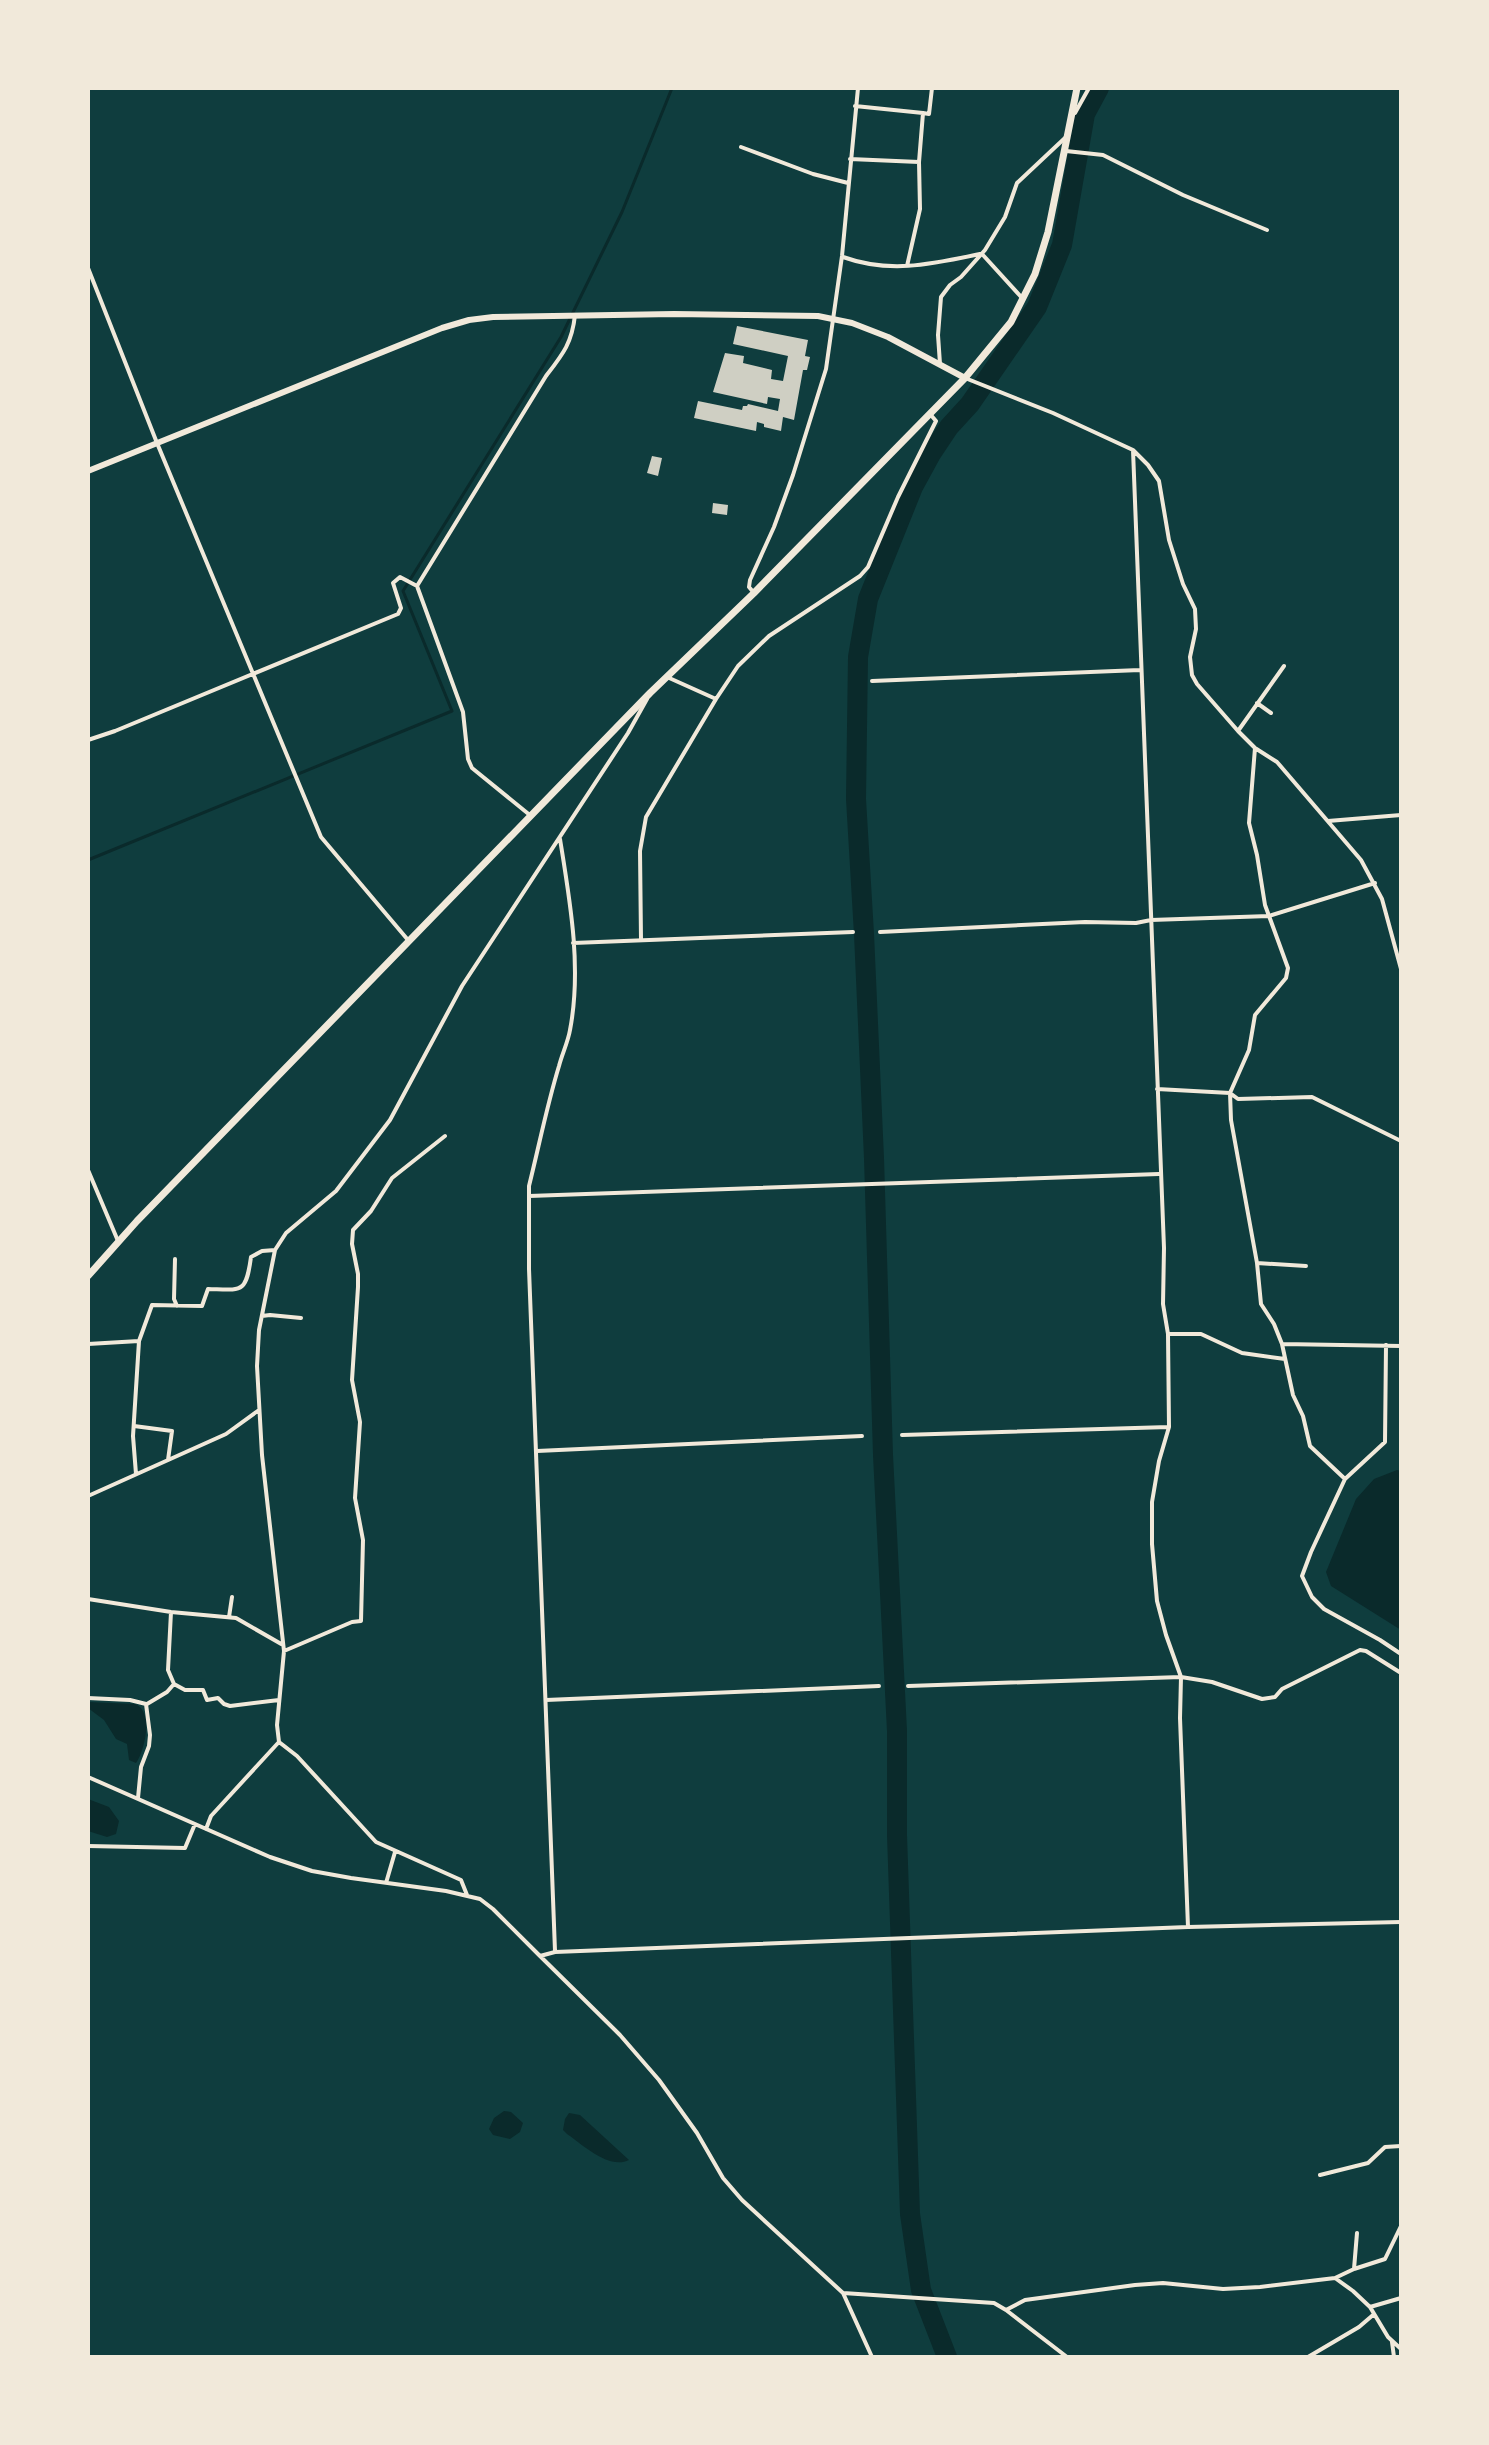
<svg xmlns="http://www.w3.org/2000/svg" width="1489" height="2445" font-family="'Golos Text',sans-serif">
<rect width="100%" height="100%" fill="#0f3d3e"/>
<path fill="#0a2a2b" d="M 1397,1470 L 1401,1471 L 1401,1630 L 1331,1586 L 1326,1572 L 1356,1499 L 1374,1479 Z
M 88,1702 L 135,1704 C 154,1711 145,1750 136,1763 L 129,1760 L 127,1744 L 116,1739 L 104,1720 L 88,1708 Z
M 88,1799 L 109,1807 L 119,1821 L 116,1834 L 107,1837 L 88,1831 Z
M 504,2111 L 511,2112 L 523,2123 L 520,2132 L 510,2139 L 493,2135 L 489,2129 L 494,2118 Z
M 569,2113 L 580,2115 L 629,2160 C 609,2170 583,2145 567,2134 L 563,2130 L 565,2119 Z"/>
<g fill="none" stroke-linecap="round" stroke-linejoin="round">
<path stroke="#0a2a2b" stroke-width="3" d="M 88,860 L 452,711 L 403,591 L 561,337 L 622,212 L 672,88"/>
<path stroke="#0a2a2b" stroke-width="20" d="M 947,2357 L 921,2290 L 910,2214 L 897,1835 L 897,1731 L 883,1455 L 874,1158 L 864,934 L 856,799 L 858,657 L 868,599 L 913,487 L 931,454 L 949,427 L 970,404 L 1037,307 L 1062,245 L 1085,114 L 1099,88"/>
</g>
<path fill="#cfcfc3" d="M 737,326 L 808,340 L 805,356 L 810,357 L 807,370 L 803,370 L 794,420 L 783,417 L 781,431 L 764,427 L 764,424 L 757,422 L 756,431 L 694,418 L 698,401 L 742,410 L 743,406 L 747,406 L 748,404 L 778,411 L 780,399 L 768,397 L 767,404 L 713,392 L 725,353 L 744,356 L 743,363 L 772,370 L 771,379 L 783,381 L 788,356 L 733,344 Z
M 652,456 L 662,458 L 658,476 L 647,473 Z
M 713,503 L 728,505 L 727,515 L 712,513 Z"/>
<g fill="none" stroke-linecap="round" stroke-linejoin="round">
<path stroke="#f1e9da" stroke-width="4" d="M 855,106 L 923,113
M 1075,113 L 1089,88
M 741,147 L 813,174 L 848,183
M 1066,151 L 1103,155 L 1183,195 L 1267,230
M 850,159 L 919,162
M 982,254 L 1023,299
M 843,257 C 890,274 932,264 980,254
M 907,266 L 920,209 L 919,162 L 923,113 L 929,114 L 932,88
M 88,268 L 157,443 L 321,837 L 408,940
M 940,364 L 938,335 L 941,297 L 950,285 L 961,277 L 985,250 L 1005,217 L 1017,183 L 1066,137
M 965,378 L 1053,413 L 1133,450 L 1148,465 L 1159,481 L 1169,540 L 1183,584 L 1195,609 L 1196,629 L 1190,657 L 1192,675 L 1197,684 L 1238,731 L 1255,748 L 1277,762 L 1361,860 L 1382,899 L 1401,969
M 1133,450 L 1164,1248 L 1163,1304 L 1168,1334 L 1169,1427 L 1159,1461 L 1152,1502 L 1152,1544 L 1157,1601 L 1166,1635 L 1181,1677 L 1180,1718 L 1188,1927
M 417,586 L 546,376 C 563,354 572,343 575,315
M 754,593 L 749,587 L 750,580 L 774,527 L 793,475 L 826,369 L 842,256 L 858,88
M 667,677 L 716,699
M 872,681 L 1140,670
M 1257,703 L 1271,713
M 1238,731 L 1284,666
M 88,740 L 115,731 L 398,614 L 401,608 L 393,583 L 400,577 L 417,586 L 463,712 L 468,759 L 472,768 L 531,816
M 1255,748 L 1249,823 L 1257,855 L 1265,905 L 1288,968 L 1286,978 L 1255,1015 L 1249,1050 L 1230,1093 L 1231,1120 L 1257,1263 L 1261,1304 L 1274,1324 L 1282,1344 L 1293,1395 L 1303,1416 L 1310,1446 L 1345,1479
M 1328,821 L 1401,815
M 880,932 L 1085,922 L 1136,923 L 1151,920 L 1269,916 L 1375,883
M 641,940 L 640,851 L 646,817 L 716,699 L 738,666 L 769,636 L 860,576 L 868,567 L 898,497 L 936,421 L 930,414
M 573,943 L 853,932
M 1157,1089 L 1230,1093 L 1238,1099 L 1312,1097 L 1401,1141
M 88,1170 L 118,1241
M 529,1196 L 1159,1174
M 175,1259 L 174,1299 L 177,1306
M 1257,1263 L 1306,1266
M 262,1316 L 270,1315 L 301,1318
M 1168,1334 L 1201,1334 L 1242,1353 L 1285,1359
M 139,1341 L 152,1305 L 202,1306 L 208,1289 C 242,1290 246,1294 251,1257 L 262,1251 L 275,1250
M 88,1344 L 139,1341 L 133,1436 L 136,1474
M 1282,1344 L 1401,1346
M 1386,1345 L 1385,1442 L 1345,1479 L 1311,1552 L 1302,1576 L 1312,1597 L 1324,1609 L 1380,1640 L 1401,1654
M 134,1426 L 172,1431 L 168,1460
M 902,1435 L 1169,1427
M 537,1451 L 862,1436
M 88,1496 L 226,1434 L 259,1410
M 88,1599 L 171,1612 L 236,1618 L 283,1645
M 171,1612 L 168,1670 L 174,1684 L 185,1690 L 203,1690 L 207,1700 L 218,1698 L 224,1704 L 230,1706 L 279,1700
M 229,1617 L 232,1597
M 284,1651 L 352,1622 L 361,1621 L 363,1540 L 355,1498 L 360,1422 L 352,1380 L 358,1287 L 358,1274 L 352,1244 L 353,1230 L 371,1211 L 392,1178 L 445,1136
M 908,1686 L 1181,1677 L 1212,1682 L 1262,1699 L 1275,1697 L 1282,1689 L 1360,1650 L 1366,1651 L 1401,1673
M 88,1698 L 130,1700 L 146,1704 L 150,1735 L 149,1746 L 141,1767 L 138,1798
M 546,1700 L 879,1686
M 147,1704 L 167,1692 L 174,1684
M 88,1777 L 270,1857 L 312,1871 L 351,1878 L 446,1891 L 480,1899 L 493,1909 L 540,1956 L 555,1952 L 1188,1927 L 1401,1922
M 206,1829 L 211,1816 L 278,1743
M 88,1846 L 185,1848 L 195,1824
M 386,1883 L 395,1852
M 467,1895 L 461,1880 L 376,1842 L 297,1756 L 279,1742 L 277,1725 L 284,1651 L 262,1455 L 257,1366 L 259,1330 L 275,1250 L 286,1233 L 336,1191 L 390,1120 L 462,986 L 628,733 L 647,699
M 555,1951 L 529,1269 L 529,1186 C 539,1146 547,1105 559,1066 C 562,1054 568,1042 570,1030 C 582,968 570,901 560,839
M 540,1956 L 620,2035 L 659,2080 L 697,2133 L 723,2178 L 742,2200 L 843,2293 L 872,2357
M 1320,2175 L 1368,2163 L 1385,2147 L 1401,2146
M 1354,2269 L 1357,2233
M 1335,2278 L 1354,2269 L 1385,2259 L 1401,2226
M 843,2293 L 994,2303 L 1006,2310 L 1067,2357
M 1370,2307 L 1401,2298
M 1006,2310 L 1025,2300 L 1135,2285 L 1163,2283 L 1223,2289 L 1260,2287 L 1335,2278 L 1353,2291 L 1370,2307 L 1388,2337 L 1401,2349
M 1392,2342 L 1394,2357
M 1308,2357 L 1359,2327 L 1373,2315"/>
<path stroke="#f1e9da" stroke-width="6" d="M 88,471 L 442,328 L 469,320 L 493,317 L 674,314 L 818,316 L 852,323 L 888,337 L 965,378"/>
<path stroke="#f1e9da" stroke-width="7" d="M 88,1276 L 137,1221 L 650,693 L 754,593 L 965,378 L 1011,322 L 1035,274 L 1048,232 L 1077,88"/>
</g>
<rect width="1489" height="2445" fill="none" stroke="#f1e9da" stroke-width="180"/>
</svg>
